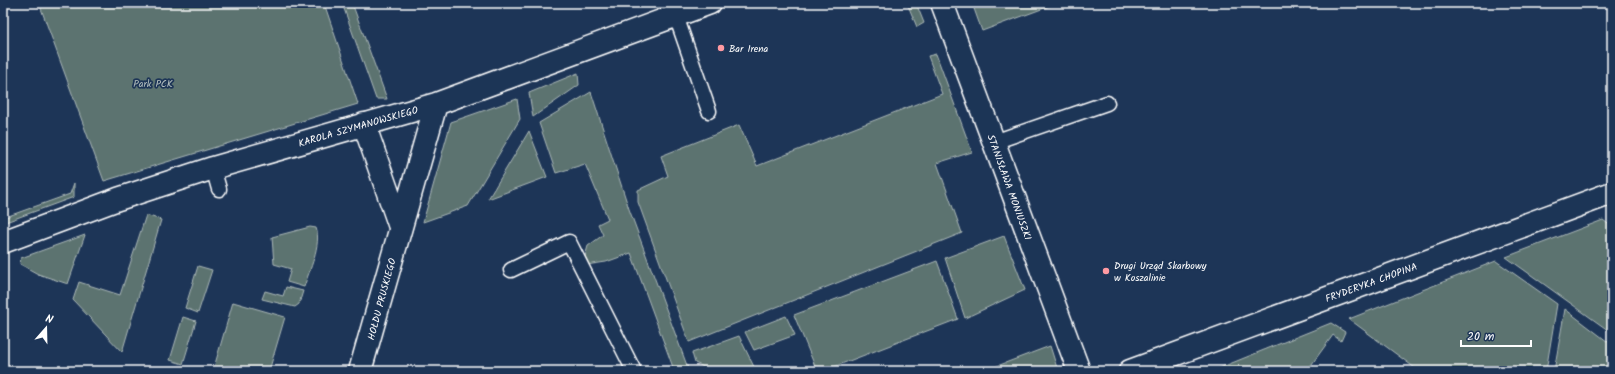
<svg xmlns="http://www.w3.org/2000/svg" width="1615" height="374" font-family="Kalam,sans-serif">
<rect width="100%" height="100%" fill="#1d3557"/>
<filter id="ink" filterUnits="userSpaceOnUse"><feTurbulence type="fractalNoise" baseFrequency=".025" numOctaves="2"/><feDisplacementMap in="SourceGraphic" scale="8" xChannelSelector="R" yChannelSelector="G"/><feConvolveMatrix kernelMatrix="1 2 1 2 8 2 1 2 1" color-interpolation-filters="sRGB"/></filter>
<g filter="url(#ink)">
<path fill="#5b7370" stroke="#adb9b8" d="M 39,3 L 324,3 L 358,104 L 104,181 Z
M 342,3 L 352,3 L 387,99 L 376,99 Z
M 907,3 L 916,3 L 924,23 L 917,27 Z
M 972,3 L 1058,3 L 982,31 Z
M 936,54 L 972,152 L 937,163 L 962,233 L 689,342 L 638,202 L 638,190 L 668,176 L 661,156 L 739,125 L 757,166 L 942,94 L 928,56 Z
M 578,73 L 579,85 L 533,117 L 529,93 Z
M 591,92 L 629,209 L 689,371 L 673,371 L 674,370 L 631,253 L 606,262 L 586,265 L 584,260 L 588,246 L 603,235 L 598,224 L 608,219 L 585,164 L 556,173 L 539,123 Z
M 517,99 L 520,119 L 468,206 L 423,222 L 451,122 Z
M 529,131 L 547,177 L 488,199 Z
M 74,183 L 74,197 L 3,223 L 3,218 L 70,194 Z
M 146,215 L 161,220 L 122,352 L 73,300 L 79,282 L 120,295 Z
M 1603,220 L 1612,227 L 1612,333 L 1506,257 Z
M 310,227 L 316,228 C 322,244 309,271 304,287 L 287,282 L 291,269 L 274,264 L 272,237 Z
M 85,235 L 68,284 L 38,274 L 20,264 L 21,258 Z
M 1004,236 L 1025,290 L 965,318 L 945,258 Z
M 937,261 L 958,319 L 823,371 L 817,371 L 794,315 Z
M 1496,261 L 1557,304 L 1546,371 L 1419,371 L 1349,319 Z
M 198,266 L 212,270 L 198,313 L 185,308 Z
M 286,287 L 303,291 L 299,304 L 295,307 L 262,299 L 265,291 L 283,296 Z
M 233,302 L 285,317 L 269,371 L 213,371 Z
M 1565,309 L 1612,345 L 1612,360 L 1603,371 L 1554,371 Z
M 786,316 L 795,335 L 754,350 L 745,332 Z
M 183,317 L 196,321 L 183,364 L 170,360 Z
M 1331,323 L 1345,332 L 1341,341 L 1333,335 L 1309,368 L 1313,371 L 1212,371 Z
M 739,336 L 756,371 L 712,371 L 695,363 L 692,353 Z
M 1050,346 L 1058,371 L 984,371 Z"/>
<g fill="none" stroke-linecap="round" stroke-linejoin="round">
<g stroke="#fff" stroke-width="17">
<path id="service" d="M 676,16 L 709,111
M 994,142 L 1107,103
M 213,168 L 219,189
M 511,270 L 569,242 L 634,371"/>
</g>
<g stroke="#fff" stroke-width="25">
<path id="minor" d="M 942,3 L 1079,371
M 364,124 L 400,227
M 3,242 L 118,199 L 213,168 L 436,104 L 710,3
M 360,371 L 436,104
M 1130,371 L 1612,193"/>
</g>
<use href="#service" stroke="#1d3557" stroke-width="14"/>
<use href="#minor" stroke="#1d3557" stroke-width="22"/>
</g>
</g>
<g fill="#ff9aa2" stroke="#1d3557" stroke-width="1.5">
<circle cx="721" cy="48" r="4"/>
<circle cx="1106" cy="271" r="4"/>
</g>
<g text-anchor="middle" stroke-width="3.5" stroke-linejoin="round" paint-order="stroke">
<g font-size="10" fill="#fff" stroke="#1d3557" text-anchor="start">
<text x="729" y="52">Bar Irena</text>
<text x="1114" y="269">Drugi Urząd Skarbowy<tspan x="1114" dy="12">w Koszalinie</tspan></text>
</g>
<g font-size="10" fill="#b5c0bf" stroke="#1d3557">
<text x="153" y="87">Park PCK</text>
</g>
<g font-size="10" fill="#fff" stroke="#1d3557">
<text transform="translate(358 126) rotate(-16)" y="4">KAROLA SZYMANOWSKIEGO</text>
<text transform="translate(1010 187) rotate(70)" y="4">STANISŁAWA MONIUSZKI</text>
<text transform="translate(1371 282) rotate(-20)" y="4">FRYDERYKA CHOPINA</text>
<text transform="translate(381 299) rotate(-75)" y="4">HOŁDU PRUSKIEGO</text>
</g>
</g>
<rect width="1615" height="374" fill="none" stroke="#1d3557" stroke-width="16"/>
<rect x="8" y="8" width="1599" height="358" fill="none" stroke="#fff" stroke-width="1.5" filter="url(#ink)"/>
<g transform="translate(46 328) rotate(20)" stroke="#1d3557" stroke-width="3" paint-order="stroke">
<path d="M0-3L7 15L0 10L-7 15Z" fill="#ffffff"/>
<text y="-6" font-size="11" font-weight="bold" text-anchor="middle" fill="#ffffff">N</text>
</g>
<path d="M1461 340v6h70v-6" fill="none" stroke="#ffffff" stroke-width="2"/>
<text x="1467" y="340" font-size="12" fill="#ffffff" stroke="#1d3557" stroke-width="3" paint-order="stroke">20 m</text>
</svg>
